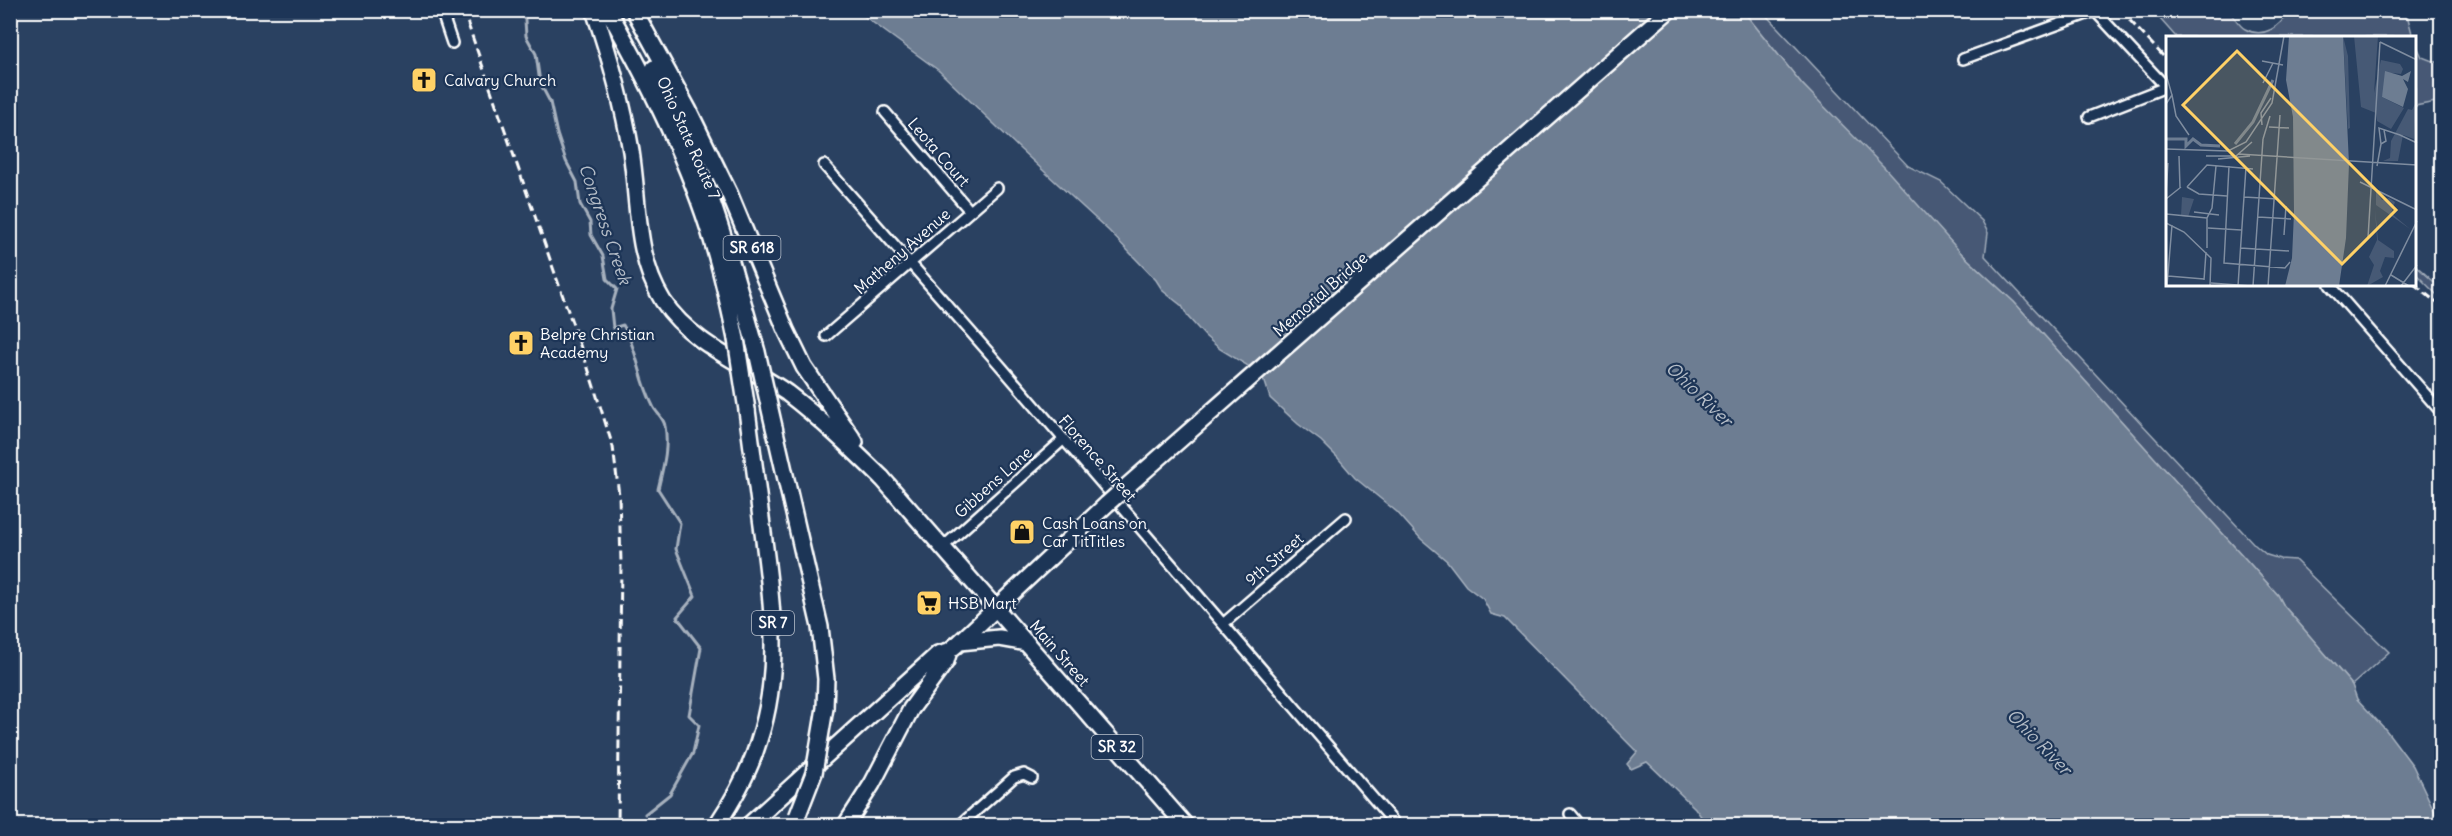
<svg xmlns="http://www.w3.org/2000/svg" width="2452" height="836" font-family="Delius,sans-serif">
<rect width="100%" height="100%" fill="#2a4161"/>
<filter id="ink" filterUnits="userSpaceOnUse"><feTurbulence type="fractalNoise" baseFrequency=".0167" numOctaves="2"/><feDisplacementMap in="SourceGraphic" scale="12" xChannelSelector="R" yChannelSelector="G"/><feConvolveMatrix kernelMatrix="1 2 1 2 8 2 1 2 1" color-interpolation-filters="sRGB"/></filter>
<g filter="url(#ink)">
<path fill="#465975" stroke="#a2acba" stroke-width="1.5" d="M 1743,11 L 1762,11 L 1908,166 L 1941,182 L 1982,221 L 1988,233 L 1985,256 L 2255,545 L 2267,555 L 2280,559 L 2295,560 L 2389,652 L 2352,685 L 2284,606 L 2278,595 L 2014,302 L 1962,254 L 1802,84 Z
M 2153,11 L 2229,11 C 2234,16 2239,26 2245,29 C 2263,39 2281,27 2288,11 L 2406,11 L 2413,37 L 2176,37 Z
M 2415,42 L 2422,57 L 2435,62 L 2441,62 L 2441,101 L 2415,106 Z
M 2414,264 L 2441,288 L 2441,299 L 2415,273 Z"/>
<path fill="#6d7d92" stroke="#a7b1be" stroke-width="1.5" d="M 857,11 L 1743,11 L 1802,84 L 1884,167 L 1962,254 L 2014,302 L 2278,595 L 2284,606 L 2352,685 L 2357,699 L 2386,730 L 2413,766 L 2441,825 L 1707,825 L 1695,808 L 1647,762 L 1631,769 L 1627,764 L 1637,752 L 1505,618 L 1491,614 L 1483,599 L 1466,586 L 1447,561 L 1421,539 L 1397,512 L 1355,478 L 1338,458 L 1321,441 L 1298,424 L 1270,398 L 1265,382 L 1250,367 L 1220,349 L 1205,336 L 1188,317 L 1182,306 L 1163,291 L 1156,280 L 1109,231 L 1021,150 L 938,70 Z"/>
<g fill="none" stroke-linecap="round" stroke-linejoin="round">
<path stroke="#a7b1be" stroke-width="3" d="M 520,10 L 525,20 L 526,36 L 536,54 L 540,83 L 550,102 L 557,134 L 566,161 L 577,182 L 580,204 L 590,222 L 591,235 L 603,256 L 607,279 L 617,289 L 611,309 L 613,328 L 623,325 C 638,350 639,380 653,406 C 656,413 664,418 665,426 C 669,447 663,468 658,489 L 680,523 L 676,549 L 695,596 L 677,617 L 701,648 L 689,715 L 699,725 L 693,753 L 670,794 L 645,814"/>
<g stroke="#fff" stroke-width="14">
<path id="minor" d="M 441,10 L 452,43
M 2094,10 L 2167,88
M 1963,59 L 2098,10
M 885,112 L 970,211
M 2089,117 L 2166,87
M 824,165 L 998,363 L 1397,826
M 2330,285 L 2442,413
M 826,336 L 997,188
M 943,547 L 1063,440
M 1223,624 L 1346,518
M 1570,814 L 1580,826
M 959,826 L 1014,777 L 1024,774 L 1032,778"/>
</g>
<g stroke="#fff" stroke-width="20">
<path id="primary" d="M 882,478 L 1186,826
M 1117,495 L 1669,10
M 960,642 L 999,638 L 1027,643
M 748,826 L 938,654 L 949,651 L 960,642 L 1107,504
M 845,826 L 872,784 L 911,709 L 946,661 L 949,651"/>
</g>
<g stroke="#fff" stroke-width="20">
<path id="trunk" d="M 594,10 C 610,57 623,103 631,151 C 639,201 635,257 663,301 C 692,345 746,364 787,393 C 821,419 851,448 882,478
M 608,10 C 650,84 694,172 716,254 C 724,282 730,310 736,339
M 634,10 L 688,109 L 730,195 L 786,330 L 804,367 L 855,442
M 654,68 C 703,158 730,255 757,352
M 774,427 L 820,627 L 826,679 L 825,708
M 716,826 C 734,799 750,771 759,740 C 783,668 771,592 761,518 C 756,482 752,446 747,410"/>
</g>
<use href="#minor" stroke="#1d3557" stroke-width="9"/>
<use href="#primary" stroke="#1d3557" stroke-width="15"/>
<use href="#trunk" stroke="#1d3557" stroke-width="15"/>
<path stroke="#fff" stroke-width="3" stroke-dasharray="9 4.5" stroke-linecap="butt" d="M 463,10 L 588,368 L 613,447 L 619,495 L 621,563 L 618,826
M 2120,10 L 2167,60
M 2414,284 L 2442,307"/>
<g stroke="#fff" stroke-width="20" stroke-linecap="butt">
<path id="primary-bridge" d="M 1107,504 L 1117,495"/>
</g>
<g stroke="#fff" stroke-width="20" stroke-linecap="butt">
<path id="trunk-bridge" d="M 736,339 L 747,410
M 757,352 L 774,427
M 797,817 L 814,773 L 825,708"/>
</g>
<use href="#primary-bridge" stroke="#1d3557" stroke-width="15"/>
<use href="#trunk-bridge" stroke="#1d3557" stroke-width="15"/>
</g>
</g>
<defs>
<g id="church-square" transform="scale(1.35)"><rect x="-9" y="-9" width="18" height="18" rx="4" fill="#ffd166" stroke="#1d3557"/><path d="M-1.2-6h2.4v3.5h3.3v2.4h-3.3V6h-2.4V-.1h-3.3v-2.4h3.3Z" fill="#111"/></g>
<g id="shop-square" transform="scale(1.35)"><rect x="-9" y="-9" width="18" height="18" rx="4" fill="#ffd166" stroke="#1d3557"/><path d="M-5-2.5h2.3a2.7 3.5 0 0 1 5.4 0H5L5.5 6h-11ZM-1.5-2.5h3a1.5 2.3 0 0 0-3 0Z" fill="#111"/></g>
<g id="supermarket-square" transform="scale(1.35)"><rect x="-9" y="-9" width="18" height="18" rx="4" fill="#ffd166" stroke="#1d3557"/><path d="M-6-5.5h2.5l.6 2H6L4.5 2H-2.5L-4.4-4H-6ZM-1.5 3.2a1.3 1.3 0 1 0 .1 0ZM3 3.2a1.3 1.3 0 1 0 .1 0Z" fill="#111"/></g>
</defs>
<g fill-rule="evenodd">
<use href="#church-square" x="424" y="80"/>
<use href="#church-square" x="521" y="343"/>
<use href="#shop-square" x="1022" y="532"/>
<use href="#supermarket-square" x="929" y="603"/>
</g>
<g text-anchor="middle" stroke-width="4.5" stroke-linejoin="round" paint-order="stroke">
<g fill="#1d3557" stroke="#bbc2cd" stroke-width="1.5">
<rect x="723.5" y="236" width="57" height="24" rx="4.5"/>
<rect x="752" y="611" width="42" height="24" rx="4.5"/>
<rect x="1091.5" y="735" width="51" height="24" rx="4.5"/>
</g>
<g font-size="15" font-weight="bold" fill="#fff">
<text x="752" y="253">SR 618</text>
<text x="773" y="628">SR 7</text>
<text x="1117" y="752">SR 32</text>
</g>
<g font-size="16" fill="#fff" stroke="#1d3557" text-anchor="start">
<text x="444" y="86">Calvary Church</text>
<text x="540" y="340">Belpre Christian<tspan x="540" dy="18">Academy</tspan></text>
<text x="1042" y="529">Cash Loans on<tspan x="1042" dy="18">Car TitTitles</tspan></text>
<text x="948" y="609">HSB Mart</text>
</g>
<g font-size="16" fill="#fff" stroke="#1d3557">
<text transform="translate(689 138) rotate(66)" y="6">Ohio State Route 7</text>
<text transform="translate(939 152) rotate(49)" y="6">Leota Court</text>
<text transform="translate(902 251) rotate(-41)" y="6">Matheny Avenue</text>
<text transform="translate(1320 294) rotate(-41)" y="6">Memorial Bridge</text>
<text transform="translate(1098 458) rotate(49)" y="6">Florence Street</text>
<text transform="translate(993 482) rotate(-42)" y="6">Gibbens Lane</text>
<text transform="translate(1274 559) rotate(-41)" y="6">9th Street</text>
<text transform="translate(1060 653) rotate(49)" y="6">Main Street</text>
</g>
<g font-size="18" font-style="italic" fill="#b6bec8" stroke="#1d3557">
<text transform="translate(605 224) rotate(71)" y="6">Congress Creek</text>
<text transform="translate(1699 394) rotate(44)" y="6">Ohio River</text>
<text transform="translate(2039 742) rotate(46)" y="6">Ohio River</text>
</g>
</g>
<g transform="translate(2166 36)">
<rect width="250" height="250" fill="#2a4161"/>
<path d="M 177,0 L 182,20 L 184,92 L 182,93 ZM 188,0 L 212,0 L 208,57 L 215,24 L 234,28 L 237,33 L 235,38 L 226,37 L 216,61 L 238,72 L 225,93 L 211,85 L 210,77 L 195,71 ZM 250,66 L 248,103 L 237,99 L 232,125 L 217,125 L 224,122 L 225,105 L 242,73 L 246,74 ZM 210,155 L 216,164 L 223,162 L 229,166 L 225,177 L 244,193 L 210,169 ZM 16,161 L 28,163 L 22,181 L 15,180 ZM 209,173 L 212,204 L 228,215 L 228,222 L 219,221 L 214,235 L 217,241 L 201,250 L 208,229 L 203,221 L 211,204 Z" fill="#465975"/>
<path d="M 123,0 L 177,0 L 183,128 L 180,202 L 173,250 L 119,250 L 126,222 L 128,177 L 127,81 L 120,44 ZM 219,35 L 236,40 L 245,35 L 242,46 L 237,43 L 242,53 L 237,71 L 216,61 Z" fill="#6d7d92"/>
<path fill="none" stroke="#6d7d92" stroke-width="3" d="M 0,103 L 20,103 L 20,110 L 27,103 L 35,109 L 54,110M 69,108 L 87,86 L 107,44"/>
<path fill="none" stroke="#7f8da0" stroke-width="1.5" d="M 214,6 L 251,24M 96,25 L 117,29M 0,38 L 6,59 L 0,68M 97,47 L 107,27M 6,59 L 10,80 L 23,99M 96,89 L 95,77 L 105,62M 103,91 L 123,92M 218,94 L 220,105 L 215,108 L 213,92 L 234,99 L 251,107M 97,103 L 104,80M 0,113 L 62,115 L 80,106 L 106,67 L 118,0M 72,118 L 251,129M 13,120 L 14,152M 40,120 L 70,120 L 86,106M 52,123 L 84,120M 63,130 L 58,227 L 119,232 L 124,226M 211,130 L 215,108M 194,146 L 251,174M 21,151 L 41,129 L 87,133M 21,151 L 33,158 L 61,160M 0,157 L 2,127M 78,161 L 112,163M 0,163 L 15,151M 28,176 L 53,179M 0,178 L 41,182M 92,181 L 125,183M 0,187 L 18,196 L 45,222 L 44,250M 42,192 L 75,194M 118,199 L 120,170M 202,202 L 214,6M 41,212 L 41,182 L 46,172 L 50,130M 74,212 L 123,215M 225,239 L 243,250M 2,240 L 38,243M 38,244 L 40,216M 45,247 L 85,250M 1,250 L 6,189M 72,250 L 80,131M 87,250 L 97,103M 102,250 L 114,79M 219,250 L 251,185M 235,250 L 251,229"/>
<path fill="#ffd166" fill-opacity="0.15" stroke="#ffd166" stroke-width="3" d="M 71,15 L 230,174 L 176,228 L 17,69 Z"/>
<rect width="250" height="250" fill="none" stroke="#fff" stroke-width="3"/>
</g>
<rect width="2452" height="836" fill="none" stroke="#1d3557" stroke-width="36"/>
<rect x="18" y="18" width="2416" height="800" fill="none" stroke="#fff" stroke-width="2" filter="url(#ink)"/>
</svg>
